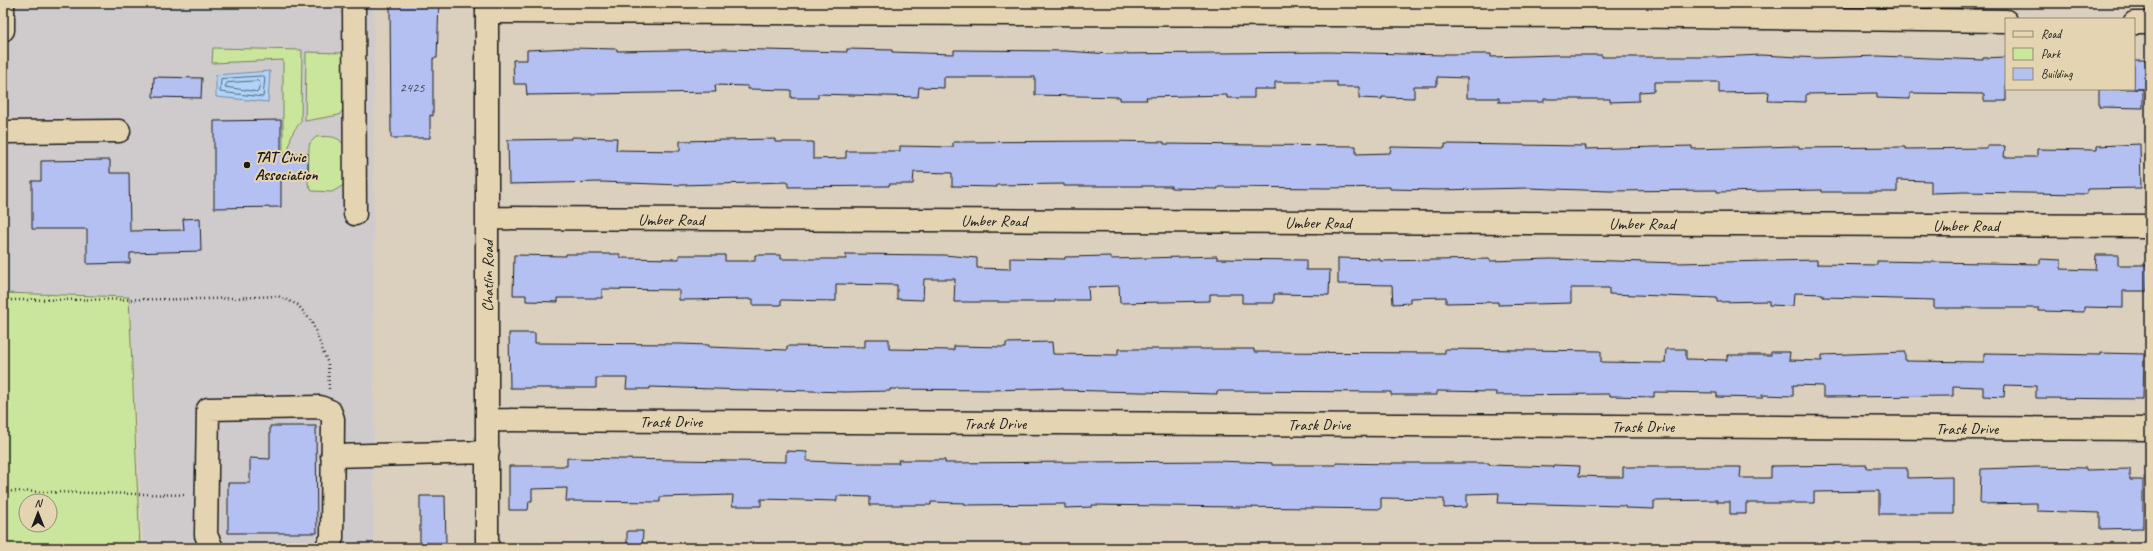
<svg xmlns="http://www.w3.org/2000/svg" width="2153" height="551" font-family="Caveat,sans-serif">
<rect width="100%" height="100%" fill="#dbd0be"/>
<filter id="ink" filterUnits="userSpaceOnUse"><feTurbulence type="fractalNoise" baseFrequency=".025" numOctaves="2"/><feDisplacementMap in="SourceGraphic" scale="8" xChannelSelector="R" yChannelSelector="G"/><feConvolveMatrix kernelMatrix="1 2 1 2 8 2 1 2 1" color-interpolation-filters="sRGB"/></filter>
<g filter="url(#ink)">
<path fill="#cfcbcd" d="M 3,3 L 374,3 L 374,548 L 144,548 L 129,297 L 3,293 Z"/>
<path fill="#cae69c" stroke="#73815c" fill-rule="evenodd" d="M 1557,3 L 1704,3 L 1704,9 L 1557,5 Z
M 213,48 L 302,50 L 301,122 C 292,131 289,139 289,152 L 283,152 L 283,60 L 212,63 Z
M 306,52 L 345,53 L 345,107 L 339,115 L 305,121 Z
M 316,137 C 326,136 341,135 344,147 L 344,185 L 332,192 L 312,191 L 308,184 L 309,147 L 310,143 Z
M 3,293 L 129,297 L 140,548 L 3,548 ZM 26,501 L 50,501 L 50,525 L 26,525 Z"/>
<path fill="#b0d4f9" stroke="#758aa1" d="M 270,71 L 268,102 L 216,97 L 216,75 Z"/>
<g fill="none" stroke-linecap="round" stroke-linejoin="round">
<path stroke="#576674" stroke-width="1" d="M 263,76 L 265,77 L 263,97 L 220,92 L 221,79 Z
M 258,81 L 260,83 L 258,92 L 225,87 L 227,83 Z"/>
</g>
<path fill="#b4c0f1" stroke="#1c1c1c" d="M 390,3 L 439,3 L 437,58 L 433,58 L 433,116 L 430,115 L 430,138 L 391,138 Z
M 571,48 L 617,49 L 617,51 L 725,49 L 847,52 L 847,49 L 892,50 L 892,52 L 954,54 L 954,50 L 1066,51 L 1110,54 L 1328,52 L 1444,55 L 1444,54 L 1491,54 L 1491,57 L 1556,55 L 1602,55 L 1602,57 L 1718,57 L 1761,55 L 1818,58 L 1878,56 L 1983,60 L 1983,58 L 2006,57 L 2006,101 L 1984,101 L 1984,94 L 1910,93 L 1910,99 L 1877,98 L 1877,93 L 1806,94 L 1806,102 L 1768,101 L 1769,92 L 1719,93 L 1719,82 L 1654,82 L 1654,91 L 1639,92 L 1639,101 L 1610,102 L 1610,99 L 1544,99 L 1544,102 L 1499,102 L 1499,98 L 1467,98 L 1467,78 L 1437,77 L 1437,86 L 1414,86 L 1414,98 L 1382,97 L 1382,99 L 1359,98 L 1359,87 L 1337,87 L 1337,82 L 1275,82 L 1275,89 L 1254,89 L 1254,98 L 1227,98 L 1227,95 L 1146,97 L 1147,100 L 1120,100 L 1120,97 L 1035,95 L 1035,77 L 944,77 L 944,88 L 919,87 L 918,97 L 818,94 L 818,98 L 791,98 L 791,90 L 748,89 L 748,86 L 715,85 L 716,92 L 527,95 L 526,84 L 514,84 L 513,60 L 527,60 L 527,50 Z
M 2134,60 L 2150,60 L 2150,89 L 2134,89 Z
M 154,77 L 202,78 L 201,98 L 153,97 Z
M 2099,89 L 2143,89 L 2143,108 L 2099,107 Z
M 281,120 L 281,154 L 308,154 L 308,176 L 281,176 L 281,207 L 214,208 L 214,121 Z
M 571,137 L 617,138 L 616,150 L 680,151 L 680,141 L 775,139 L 775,142 L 813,142 L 813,159 L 846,158 L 846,151 L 900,151 L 900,146 L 953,147 L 953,142 L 1109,141 L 1164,142 L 1164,144 L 1356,146 L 1356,154 L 1390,153 L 1391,147 L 1445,148 L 1445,144 L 1586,146 L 1585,149 L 1692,146 L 1692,149 L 1799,146 L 1799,148 L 1905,147 L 1905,149 L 1987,148 L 1987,146 L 2005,146 L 2004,157 L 2037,157 L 2037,149 L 2097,150 L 2097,146 L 2140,144 L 2141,188 L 2087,189 L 2087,194 L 1964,192 L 1931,193 L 1931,181 L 1897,180 L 1897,192 L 1822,192 L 1822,190 L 1717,192 L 1717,190 L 1609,191 L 1528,188 L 1436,190 L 1390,189 L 1390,187 L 1328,188 L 1218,187 L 1218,189 L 1171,188 L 1171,186 L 1064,186 L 1064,184 L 997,185 L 997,187 L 952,186 L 952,173 L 914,172 L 913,184 L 889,184 L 889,186 L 788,187 L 788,182 L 681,185 L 601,182 L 509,184 L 508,140 L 571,139 Z
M 110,160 L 110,173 L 129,173 L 130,231 L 184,230 L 183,219 L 200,218 L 201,251 L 130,253 L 130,263 L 87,264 L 87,229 L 32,229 L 32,181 L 41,181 L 41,161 Z
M 566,254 L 620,254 L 620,258 L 679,259 L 679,255 L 725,255 L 725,261 L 755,261 L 755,255 L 781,255 L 781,259 L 846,259 L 846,254 L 944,255 L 977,258 L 977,268 L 1010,269 L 1010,258 L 1065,259 L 1065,257 L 1111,256 L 1111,259 L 1217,256 L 1217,259 L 1306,260 L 1306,270 L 1330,270 L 1329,295 L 1274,294 L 1274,303 L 1242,303 L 1242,294 L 1210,294 L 1210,301 L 1120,303 L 1119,286 L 1088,287 L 1089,300 L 1055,300 L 1055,302 L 954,302 L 955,279 L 924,279 L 923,300 L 897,299 L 897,285 L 836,284 L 836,301 L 781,300 L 781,305 L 753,305 L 753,299 L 679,300 L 679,290 L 602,289 L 602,298 L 558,298 L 558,302 L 526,301 L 526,295 L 513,295 L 514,255 L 566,256 Z
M 2096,255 L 2118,255 L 2118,265 L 2148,265 L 2147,291 L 2123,291 L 2123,308 L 2084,307 L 2084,312 L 2039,311 L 2039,308 L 1934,308 L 1934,300 L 1823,297 L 1823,294 L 1794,293 L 1793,306 L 1769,305 L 1769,301 L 1717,302 L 1717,298 L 1609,294 L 1609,288 L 1571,288 L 1571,303 L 1498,305 L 1498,302 L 1446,303 L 1446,297 L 1410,298 L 1410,303 L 1393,304 L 1392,285 L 1338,284 L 1338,258 L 1380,259 L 1380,261 L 1490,259 L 1490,261 L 1551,259 L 1678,263 L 1817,260 L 1817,264 L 1877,265 L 1877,261 L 2040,264 L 2040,259 L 2061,260 L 2061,269 L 2095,270 Z
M 509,333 L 535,333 L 535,343 L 680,344 L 709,345 L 709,347 L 787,350 L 787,346 L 865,347 L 865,339 L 889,339 L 889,349 L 954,350 L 954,346 L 1006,347 L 1006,343 L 1052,342 L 1053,354 L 1118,355 L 1118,349 L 1254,349 L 1254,352 L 1445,353 L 1445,349 L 1601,351 L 1601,362 L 1665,363 L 1666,349 L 1686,349 L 1686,359 L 1727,360 L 1727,355 L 1771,355 L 1771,352 L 1790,352 L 1789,360 L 1822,361 L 1822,355 L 1905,352 L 1905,361 L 1984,362 L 1984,353 L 2100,355 L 2100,353 L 2144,354 L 2143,399 L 2036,398 L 2036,386 L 2005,385 L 2004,397 L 1983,396 L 1983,387 L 1953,386 L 1953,396 L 1823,397 L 1823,386 L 1793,385 L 1793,396 L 1762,395 L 1762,398 L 1717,397 L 1717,393 L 1654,392 L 1654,397 L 1610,396 L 1610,394 L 1496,395 L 1496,392 L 1437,391 L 1437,395 L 1391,395 L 1391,392 L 1217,391 L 1217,394 L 1063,390 L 1063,388 L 993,390 L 890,389 L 890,391 L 845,392 L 778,390 L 778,391 L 650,387 L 650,389 L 626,389 L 627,378 L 596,378 L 596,388 L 510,388 Z
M 270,426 L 316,426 L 317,533 L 228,533 L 228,483 L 250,483 L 250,458 L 270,459 Z
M 786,451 L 807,452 L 807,461 L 859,463 L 899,463 L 898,460 L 945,460 L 945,463 L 1217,461 L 1272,463 L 1272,465 L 1336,465 L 1336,463 L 1392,464 L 1392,463 L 1489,463 L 1490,465 L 1553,467 L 1553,465 L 1580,466 L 1579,476 L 1610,477 L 1623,477 L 1623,467 L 1741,467 L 1740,478 L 1771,478 L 1771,466 L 1867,465 L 1867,468 L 1907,468 L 1907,478 L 1953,477 L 1953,514 L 1879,514 L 1879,491 L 1814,492 L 1814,503 L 1746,503 L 1746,514 L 1730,514 L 1730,502 L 1717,502 L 1717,500 L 1654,501 L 1654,509 L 1625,508 L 1625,506 L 1498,503 L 1499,493 L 1467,494 L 1467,507 L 1444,508 L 1444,499 L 1381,498 L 1381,509 L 1092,505 L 1092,507 L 1065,508 L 1065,504 L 965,505 L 965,503 L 931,502 L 931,505 L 870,505 L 870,497 L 837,496 L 837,501 L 761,499 L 761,506 L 732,506 L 733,495 L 660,497 L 660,502 L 566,501 L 567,488 L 532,489 L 532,501 L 529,501 L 528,510 L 509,510 L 509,466 L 567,466 L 567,458 L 786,462 Z
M 2037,467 L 2086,468 L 2086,470 L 2130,469 L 2130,480 L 2143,480 L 2143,528 L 2100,529 L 2100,513 L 2037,511 L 2037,503 L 1980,504 L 1981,469 Z
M 420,496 L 445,496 L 446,543 L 420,543 Z
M 627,531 L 643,531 L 642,548 L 627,548 Z"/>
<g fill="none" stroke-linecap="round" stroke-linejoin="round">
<g stroke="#1c1c1c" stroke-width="25">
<path id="minor" d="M 354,3 L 355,214
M 487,3 L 487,548
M 487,12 L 1599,16 L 2006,21
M 2134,23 L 2150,23
M 3,30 L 3,3
M 3,132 L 119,131
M 487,218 L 2150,226
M 488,420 L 2150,429
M 332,456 L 488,452
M 212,548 L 206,535 L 208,409 L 320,407 L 330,411 L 333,419 L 332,538 L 326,548"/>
</g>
<path stroke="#1c1c1c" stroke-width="2.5" stroke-dasharray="1 3" stroke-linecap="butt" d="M 3,300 L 209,299 L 278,296 L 298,305 L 312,322 L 328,364 L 329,389
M 3,491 L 186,495"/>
<use href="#minor" stroke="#e5d4b1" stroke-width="22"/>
</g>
</g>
<circle fill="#1c1c1c" stroke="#e5d4b1" stroke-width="1.5" cx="247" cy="165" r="4"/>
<g text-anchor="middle" stroke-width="4" stroke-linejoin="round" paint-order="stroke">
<g font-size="14" fill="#424551">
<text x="412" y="92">2425</text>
</g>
<g font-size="16" font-weight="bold" fill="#1c1c1c" stroke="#e5d4b1" text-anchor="start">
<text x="255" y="162">TAT Civic<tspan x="255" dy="18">Association</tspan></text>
</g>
<g font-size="16" fill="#1c1c1c" stroke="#e5d4b1">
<text x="671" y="225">Umber Road</text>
<text x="994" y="226">Umber Road</text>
<text x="1318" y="228">Umber Road</text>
<text x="1642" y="229">Umber Road</text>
<text x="1966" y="231">Umber Road</text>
<text transform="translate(487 276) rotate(-90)" y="6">Chatlin Road</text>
<text x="671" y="427">Trask Drive</text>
<text x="995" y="429">Trask Drive</text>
<text x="1319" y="430">Trask Drive</text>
<text x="1643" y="432">Trask Drive</text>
<text x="1967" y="434">Trask Drive</text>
</g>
</g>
<rect width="2153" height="551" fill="none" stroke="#e5d4b1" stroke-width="16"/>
<rect x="8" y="8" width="2137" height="535" fill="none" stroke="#1c1c1c" stroke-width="1.5" filter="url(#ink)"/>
<rect x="2005" y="18" width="130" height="72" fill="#e5d4b1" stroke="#958a75"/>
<rect x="2013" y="31" width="20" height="6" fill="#e5d4b1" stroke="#958a75"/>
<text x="2041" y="38" font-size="12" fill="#1c1c1c">Road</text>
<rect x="2013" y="48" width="20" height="12" fill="#cae69c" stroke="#958a75"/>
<text x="2041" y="58" font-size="12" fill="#1c1c1c">Park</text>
<rect x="2013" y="68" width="20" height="12" fill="#b4c0f1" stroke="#958a75"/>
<text x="2041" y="78" font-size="12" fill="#1c1c1c">Building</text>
<g transform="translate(38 513)"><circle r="19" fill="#e5d4b1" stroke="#958a75"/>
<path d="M0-3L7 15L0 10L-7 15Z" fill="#1c1c1c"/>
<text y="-6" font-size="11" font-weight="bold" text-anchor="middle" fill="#1c1c1c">N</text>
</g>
</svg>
